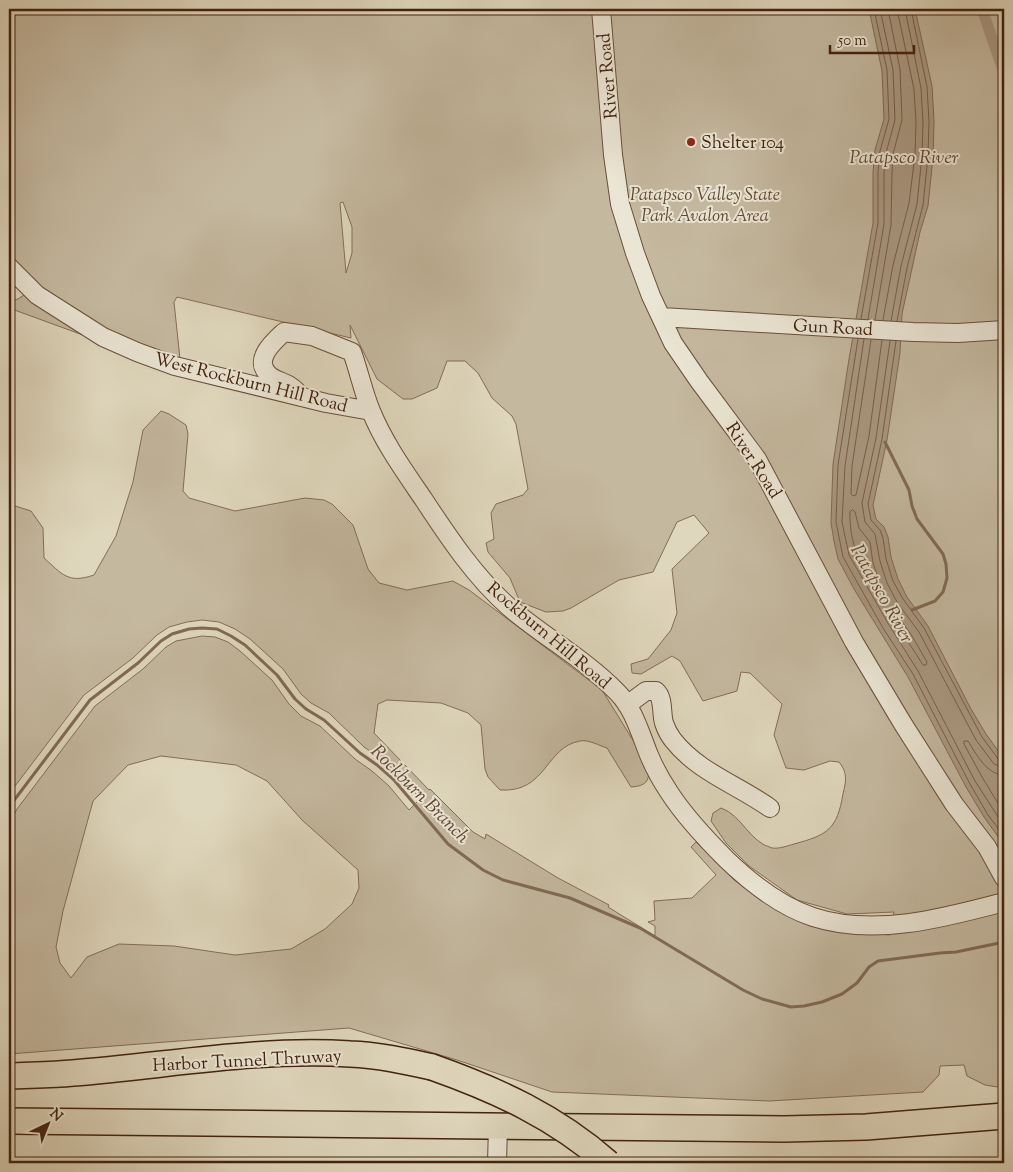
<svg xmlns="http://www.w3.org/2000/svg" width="1013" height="1172" font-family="'Sorts Mill Goudy',serif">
<rect width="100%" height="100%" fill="#dfd7bd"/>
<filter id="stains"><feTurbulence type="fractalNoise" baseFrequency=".004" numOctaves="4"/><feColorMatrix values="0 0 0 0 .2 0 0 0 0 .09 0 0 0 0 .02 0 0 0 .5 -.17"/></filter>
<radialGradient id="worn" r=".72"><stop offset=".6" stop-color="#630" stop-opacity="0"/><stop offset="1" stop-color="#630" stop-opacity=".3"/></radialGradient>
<path fill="#c4b89f" stroke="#846d56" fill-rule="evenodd" d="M 9,9 L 1004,9 L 1004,1088 L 985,1085 L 967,1076 L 964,1065 L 940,1066 L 939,1075 L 923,1092 L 769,1101 L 552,1092 L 457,1060 L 349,1028 L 9,1054 L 9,824 L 17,809 L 95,706 L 143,669 L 166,647 L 176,641 L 202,636 L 215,637 L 228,642 L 240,651 L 272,680 L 289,704 L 301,716 L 320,726 L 355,759 L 372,771 L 389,786 L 409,810 L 420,799 L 400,775 L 382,759 L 364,747 L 329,713 L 311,703 L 301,694 L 283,669 L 250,639 L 235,629 L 219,622 L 202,620 L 187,622 L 169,627 L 157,635 L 133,658 L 84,695 L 9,794 L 9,504 L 31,511 L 43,528 L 44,558 C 62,574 68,584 94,575 L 116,536 L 133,482 L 143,430 L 161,411 L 169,414 L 186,425 L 188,434 L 183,491 L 189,498 L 235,511 L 305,498 L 324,500 L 332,504 L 353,525 L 368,569 L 379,583 L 407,590 L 453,581 L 469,590 L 602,690 L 647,763 C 651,779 648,786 631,787 L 607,748 C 600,746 588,739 580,741 C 545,747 547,793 500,790 L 488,777 L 485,769 L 481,725 L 468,713 L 441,703 L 387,700 L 378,704 L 374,733 L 429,790 L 430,789 L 473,832 L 485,839 L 486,834 L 558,878 L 609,905 L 608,907 L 655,936 L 655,926 L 648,922 L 655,920 L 654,901 L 692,898 L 716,875 L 691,847 L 696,842 L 734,880 L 763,901 L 839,931 L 890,935 L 894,912 L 847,914 L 797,900 L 749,866 L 726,843 L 711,821 L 713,813 L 721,808 C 742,815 749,842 772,848 C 779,849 787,846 794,844 C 828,835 837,829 843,794 C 846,781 848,773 839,762 L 830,761 L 804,770 L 786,768 L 774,735 L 782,704 L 750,673 L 741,672 L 737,691 L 703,701 L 680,661 L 672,656 L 641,674 L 632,673 L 631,664 L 648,659 L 671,630 L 677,613 L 672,569 L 709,533 L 694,515 L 677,522 L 653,572 L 619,580 L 571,608 L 563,611 L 546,612 L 520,602 L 510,578 L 488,552 L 486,543 L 494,539 L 491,513 L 496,504 L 523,495 L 528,489 L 516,424 L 512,416 L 492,398 L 478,373 L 465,361 L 447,361 L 437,388 L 412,399 L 403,399 L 377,379 L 350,325 L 351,338 L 177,297 L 174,302 L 180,359 L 91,338 L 9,308 L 9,302 L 18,299 L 36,287 L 9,258 ZM 343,202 L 352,227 L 352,253 L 346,273 L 340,203 ZM 161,756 L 236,765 L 267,781 L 302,820 L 358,870 L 359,888 L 352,904 L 325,929 L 291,949 L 235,955 L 174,946 L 119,944 L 87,957 L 71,978 L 60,963 L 56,947 L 63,911 L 93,801 L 128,765 Z"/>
<path fill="#aa9982" stroke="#816954" d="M 869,9 L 915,9 L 932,86 L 934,121 L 933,157 L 928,206 L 920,232 L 902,314 L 900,353 L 887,440 L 873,505 L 876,519 L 884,527 L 888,537 L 891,557 L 898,579 L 907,597 L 928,626 L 971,709 L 986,734 L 1004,759 L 1004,845 L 984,817 L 966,787 L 908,677 L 854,589 L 838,559 L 834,541 L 831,523 L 833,464 L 849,359 L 873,223 L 873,172 L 875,150 L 884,119 L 882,71 Z"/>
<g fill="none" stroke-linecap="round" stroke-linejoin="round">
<path stroke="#765e48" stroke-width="1" d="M 861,319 L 878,223 L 878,172 L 880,151 L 889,119 L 887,70 L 874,9
M 868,319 L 884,224 L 884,173 L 886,153 L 895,120 L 893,70 L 880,9
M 875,320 L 891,225 L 892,173 L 893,154 L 902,120 L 900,69 L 888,9
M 883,320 L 893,265 L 909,203 L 915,155 L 916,122 L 914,89 L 897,9
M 891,321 L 901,266 L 917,204 L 922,156 L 923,122 L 921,88 L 905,9
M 897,321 L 907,268 L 923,205 L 928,156 L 929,121 L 927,87 L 911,9
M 858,339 L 838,465 L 836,522 L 843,557 L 883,628 L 913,674 L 970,784 L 988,815 L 1004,836
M 864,339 L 845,466 L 842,522 L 849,555 L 889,625 L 918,671 L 975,781 L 1004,826
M 871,340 L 852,466 L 851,494 L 853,496 L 856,495 L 869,436 L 882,340
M 890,341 L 876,438 L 862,503 L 865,522 L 875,534 L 880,561 L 887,583 L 897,602 L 919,632 L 976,740 L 994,764 L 1004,768
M 896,341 L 882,439 L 868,504 L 871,520 L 880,530 L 883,538 L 886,559 L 893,581 L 903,599 L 924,628 L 982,737 L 999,760 L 1004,762
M 853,510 L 855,512 L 859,528 L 870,542 L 873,563 L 882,589 L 880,592 L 877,591 C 861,564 849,545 850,512 Z
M 895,616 L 898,616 L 912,636 L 927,662 L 926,665 L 923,665 L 895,621 L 894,618 Z
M 1004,775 C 987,775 976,754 968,741 L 964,741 L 964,744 L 982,777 L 1004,813"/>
<path stroke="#816954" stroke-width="3" d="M 885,442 L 909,490 L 912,506 L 917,519 L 943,554 L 946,564 L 947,578 L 943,592 L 935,601 L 912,610
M 9,807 L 90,700 L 138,663 L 161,641 L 172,634 L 189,629 L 202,628 L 217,629 L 231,636 L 245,645 L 277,675 L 295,699 L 306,709 L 324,720 L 360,753 L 377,765 L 394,780 L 448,844 L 483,870 L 503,880 L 570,898 L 640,928 L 743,990 L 762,999 L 791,1007 L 804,1006 L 822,1002 L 842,994 L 857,983 L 869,967 L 878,961 L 940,953 L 956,952 L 1004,942"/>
<path stroke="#aa9982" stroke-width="11" d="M 982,9 L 1004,73"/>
<g stroke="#6a4f3a" stroke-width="20">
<path id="minor" d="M 601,9 L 613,155 L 620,204 L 635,253 L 651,296 L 673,343 L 699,381 L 757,459 L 854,642 L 903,724 L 954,804 L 987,847 L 1004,878
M 9,267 L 37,295 L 103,337 L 137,352 L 175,366 L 326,403 L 371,411
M 661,317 L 913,332 L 958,333 L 1004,330
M 302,397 C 298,393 295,389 290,386 C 284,382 274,380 269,375 C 253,360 272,343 284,332 L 312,336 L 352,352 C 359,371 363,392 371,411 C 384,443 405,472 424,500 C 449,538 475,577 509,607 C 544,637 585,659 617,692 C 634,709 640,733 649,755 C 654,767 661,780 669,792 C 685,817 706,839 727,860 C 752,884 780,906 813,917 C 874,937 944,918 1004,902
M 627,705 L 646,691 L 656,691 C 664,698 661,713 664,723 C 666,729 669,735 673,740 C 698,772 738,785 770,808
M 497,1163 L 498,1126"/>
</g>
<g stroke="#43220e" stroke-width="28">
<path id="highway" d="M 9,1076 C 30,1075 52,1075 73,1073 C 165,1066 257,1048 350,1054 C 378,1055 405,1061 432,1067
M 9,1121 L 784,1129 L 866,1127 L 1004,1116"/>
</g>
<use href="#minor" stroke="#eae5d4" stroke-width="18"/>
<use href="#highway" stroke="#dfd7bd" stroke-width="25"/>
<g stroke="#43220e" stroke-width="28" stroke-linecap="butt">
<path id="highway-bridge" d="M 432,1067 C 497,1090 556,1117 608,1163"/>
</g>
<use href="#highway-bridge" stroke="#dfd7bd" stroke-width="25"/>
</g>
<circle fill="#8f2418" stroke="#eae5d4" stroke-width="2" cx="691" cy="142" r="5"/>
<g text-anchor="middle" stroke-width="4" stroke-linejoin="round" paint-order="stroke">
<g font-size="18" fill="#43220e" stroke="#eae5d4">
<text transform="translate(607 76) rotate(-95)" y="6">River Road</text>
<text transform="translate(833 327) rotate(3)" y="6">Gun Road</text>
<text transform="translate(251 382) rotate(14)" y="6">West Rockburn Hill Road</text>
<text transform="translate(754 460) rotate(57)" y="6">River Road</text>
<text transform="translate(549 635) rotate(40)" y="6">Rockburn Hill Road</text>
<text transform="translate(247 1060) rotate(-3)" y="6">Harbor Tunnel Thruway</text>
</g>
<g font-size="18" fill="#43220e" stroke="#eae5d4" text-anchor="start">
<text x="701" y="148">Shelter 104</text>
</g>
<g font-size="18" font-style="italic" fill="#634832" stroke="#eae5d4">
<text x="705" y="200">Patapsco Valley State<tspan x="705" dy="21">Park Avalon Area</tspan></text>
</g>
<g font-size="19" font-style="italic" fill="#624631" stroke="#eae5d4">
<text x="904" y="163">Patapsco River</text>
<text transform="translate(883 593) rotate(61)" y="7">Patapsco River</text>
<text transform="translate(421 793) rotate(45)" y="7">Rockburn Branch</text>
</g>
</g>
<rect width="1013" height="1172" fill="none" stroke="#dfd7bd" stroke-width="30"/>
<rect x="10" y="10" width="993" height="1152" fill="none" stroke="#43220e" stroke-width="2.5"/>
<rect x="15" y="15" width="983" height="1142" fill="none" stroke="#43220e"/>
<g transform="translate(48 1124) rotate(43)" stroke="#eae5d4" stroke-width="4" paint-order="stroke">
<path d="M0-4L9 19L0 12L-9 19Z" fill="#43220e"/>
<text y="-8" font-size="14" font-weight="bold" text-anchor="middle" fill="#43220e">N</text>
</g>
<path d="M830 45v8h84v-8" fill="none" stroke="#43220e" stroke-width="2.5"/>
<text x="838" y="45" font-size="15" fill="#43220e" stroke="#eae5d4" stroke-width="4" paint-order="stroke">50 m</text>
<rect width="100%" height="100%" filter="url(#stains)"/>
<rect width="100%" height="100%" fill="url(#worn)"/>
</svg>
